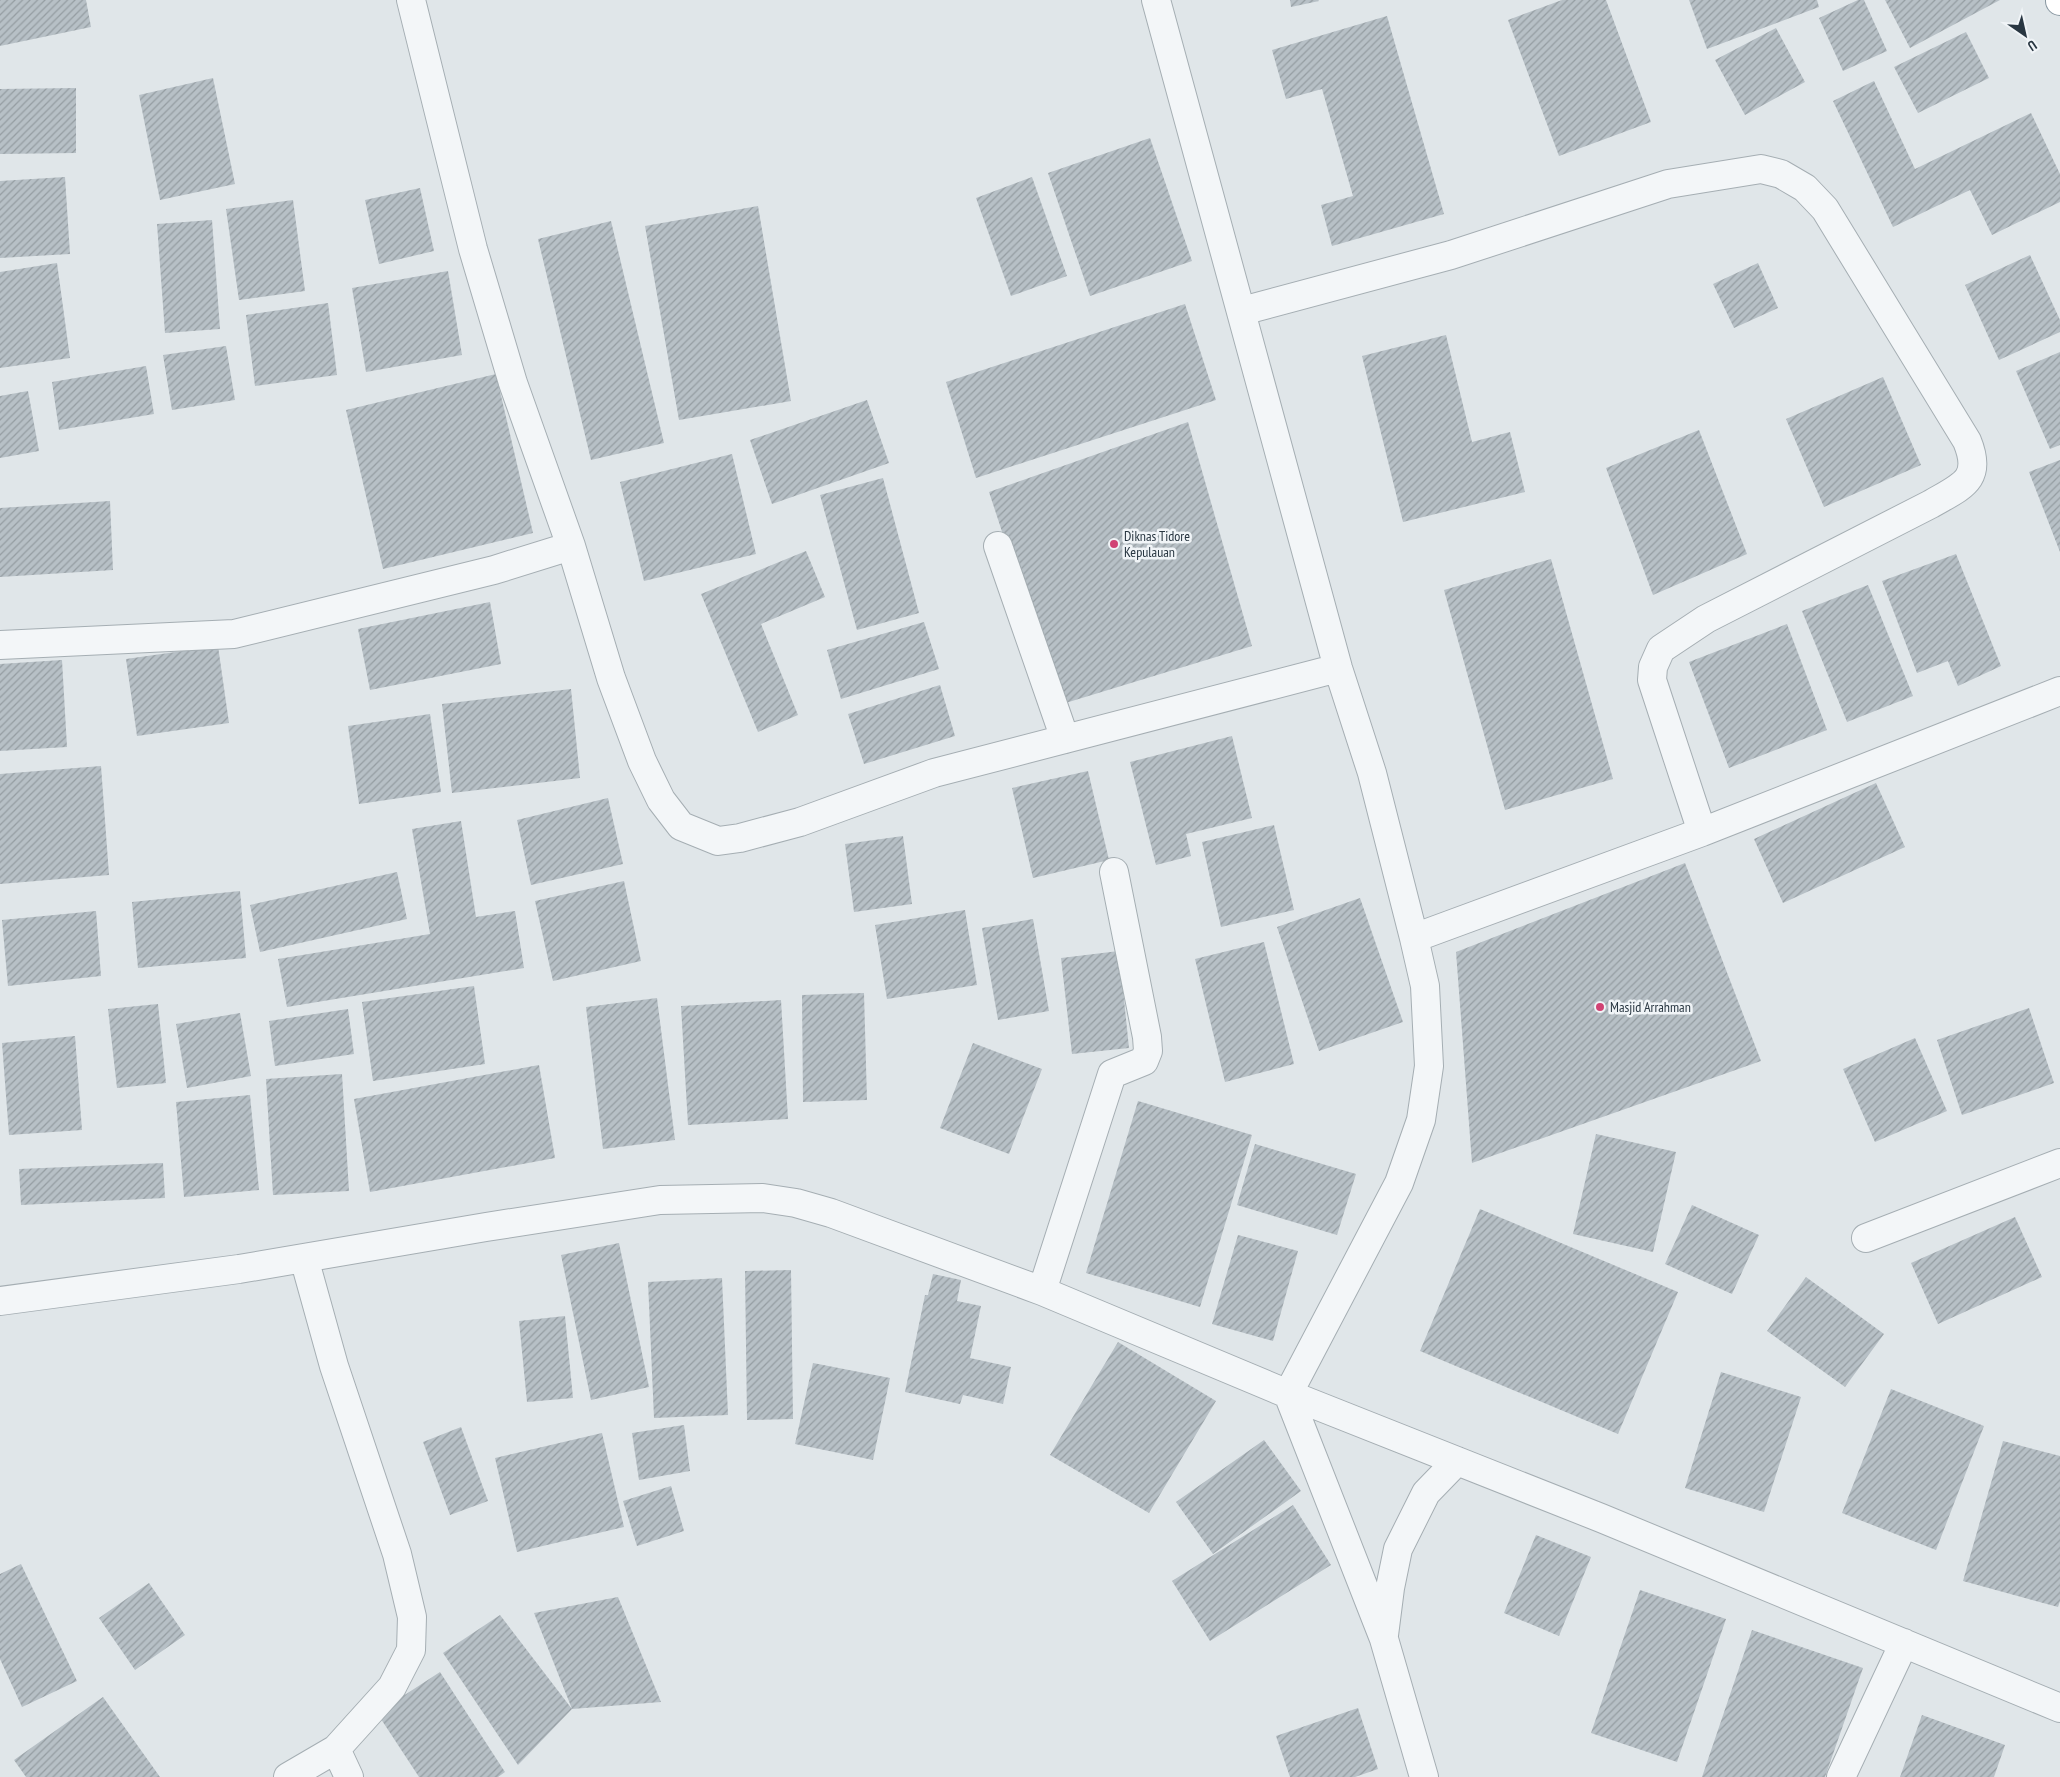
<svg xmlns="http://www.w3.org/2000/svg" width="2060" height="1777" font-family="'PT Sans Narrow',sans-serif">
<defs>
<pattern id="building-hatch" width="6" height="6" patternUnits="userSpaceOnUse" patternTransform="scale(1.25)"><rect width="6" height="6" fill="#b7c0c6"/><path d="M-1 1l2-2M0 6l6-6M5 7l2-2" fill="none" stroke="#959da2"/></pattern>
</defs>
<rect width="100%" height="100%" fill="#e0e6e9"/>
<path fill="url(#building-hatch)" d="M 0,0 L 86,0 L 91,27 L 0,46 Z
M 1290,0 L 1318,0 L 1319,1 L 1291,7 Z
M 1562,0 L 1606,0 L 1651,122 L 1559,156 L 1508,20 Z
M 1689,0 L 1817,0 L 1819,7 L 1707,49 Z
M 1858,0 L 1864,0 L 1887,51 L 1843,71 L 1819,18 Z
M 1885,0 L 2000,0 L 1910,48 Z
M 1387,16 L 1444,214 L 1332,246 L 1321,205 L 1353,196 L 1322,89 L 1286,99 L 1272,50 Z
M 1776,28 L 1805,82 L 1745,115 L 1715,60 Z
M 1966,32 L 1989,78 L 1918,113 L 1894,67 Z
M 213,78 L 235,184 L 160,200 L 139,95 Z
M 1874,81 L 1915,169 L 2031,113 L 2060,174 L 2060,202 L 1992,235 L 1970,190 L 1893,227 L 1833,101 Z
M 76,88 L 76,153 L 0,154 L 0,89 Z
M 1150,138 L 1192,261 L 1090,296 L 1048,173 Z
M 65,177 L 70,254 L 0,258 L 0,181 Z
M 1032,177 L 1067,276 L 1011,296 L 976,198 Z
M 420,188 L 434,251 L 379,264 L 365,200 Z
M 293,200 L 305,291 L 239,300 L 226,209 Z
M 758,206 L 791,401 L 679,420 L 645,226 Z
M 212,220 L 220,329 L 165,333 L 157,224 Z
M 611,221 L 664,443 L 591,460 L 538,239 Z
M 2030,255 L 2060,320 L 2060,332 L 1999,360 L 1965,285 Z
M 57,263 L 70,358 L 0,368 L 0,272 Z
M 1758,263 L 1778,308 L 1734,328 L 1713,284 Z
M 448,271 L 462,355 L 366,372 L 352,288 Z
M 328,303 L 337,375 L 255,386 L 246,315 Z
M 1185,304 L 1216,400 L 976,478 L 946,382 Z
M 1446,335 L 1472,442 L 1510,432 L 1525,492 L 1403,522 L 1362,356 Z
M 226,346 L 235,400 L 172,410 L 163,355 Z
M 2060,352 L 2060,445 L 2050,449 L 2016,371 Z
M 146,366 L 154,414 L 59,430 L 52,382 Z
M 496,374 L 533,533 L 383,569 L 346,410 Z
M 1883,377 L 1921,465 L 1824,507 L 1786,419 Z
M 28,391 L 39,451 L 0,458 L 0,396 Z
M 867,400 L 889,463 L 772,504 L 750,440 Z
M 1188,422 L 1252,646 L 1059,705 L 989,492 Z
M 1699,430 L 1747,554 L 1653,595 L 1606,468 Z
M 732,454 L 756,554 L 644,581 L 620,482 Z
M 2060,460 L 2060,552 L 2029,472 Z
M 883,478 L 919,613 L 857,630 L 820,495 Z
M 110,501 L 113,570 L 0,577 L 0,508 Z
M 806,551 L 825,597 L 761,624 L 798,715 L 758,732 L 701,594 Z
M 1956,554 L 2001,666 L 1958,686 L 1948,661 L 1917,673 L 1882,581 Z
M 1551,559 L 1613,779 L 1505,810 L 1444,590 Z
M 1868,585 L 1913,696 L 1847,722 L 1802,611 Z
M 490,602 L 501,664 L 370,690 L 358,629 Z
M 924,622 L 939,669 L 841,699 L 827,650 Z
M 1787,624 L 1827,730 L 1729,768 L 1689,662 Z
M 218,646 L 229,723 L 137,736 L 126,659 Z
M 62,660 L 67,747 L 0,751 L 0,664 Z
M 940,685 L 955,736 L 864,764 L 848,714 Z
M 571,689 L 580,778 L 452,793 L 442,704 Z
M 430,714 L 441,792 L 359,804 L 348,726 Z
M 1232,736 L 1252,818 L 1186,834 L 1191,856 L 1156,865 L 1130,762 Z
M 101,766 L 109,875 L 0,884 L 0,774 Z
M 1088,771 L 1109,860 L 1033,878 L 1012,788 Z
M 1876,783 L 1905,847 L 1783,903 L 1754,839 Z
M 608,798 L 623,864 L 531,885 L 517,820 Z
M 461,821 L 476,917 L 515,911 L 524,968 L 287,1007 L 278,959 L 430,934 L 412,829 Z
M 1274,825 L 1294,910 L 1221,927 L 1202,842 Z
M 903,836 L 912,904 L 854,912 L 845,844 Z
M 1685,863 L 1761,1061 L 1472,1163 L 1456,952 Z
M 397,872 L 407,919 L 260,952 L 250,905 Z
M 624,881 L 641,961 L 553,981 L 535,901 Z
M 240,891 L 246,958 L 138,968 L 132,902 Z
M 1360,898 L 1403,1022 L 1319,1051 L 1277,927 Z
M 965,910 L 977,985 L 887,999 L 875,925 Z
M 96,911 L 101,976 L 8,986 L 2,920 Z
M 1033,919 L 1049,1011 L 998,1020 L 982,928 Z
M 1264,942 L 1294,1064 L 1225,1082 L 1195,959 Z
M 1119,951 L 1129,1048 L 1072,1054 L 1061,958 Z
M 474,986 L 485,1064 L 373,1081 L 362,1002 Z
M 864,993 L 867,1100 L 803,1102 L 802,995 Z
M 657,998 L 675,1140 L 603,1149 L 586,1007 Z
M 781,1000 L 788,1119 L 688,1125 L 681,1006 Z
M 158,1004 L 166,1083 L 117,1088 L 108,1009 Z
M 2029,1008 L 2054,1083 L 1962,1115 L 1937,1040 Z
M 348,1009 L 354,1054 L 275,1066 L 269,1021 Z
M 240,1013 L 251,1076 L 187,1088 L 176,1024 Z
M 75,1036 L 82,1130 L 9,1135 L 2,1043 Z
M 1915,1038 L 1947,1111 L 1875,1142 L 1843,1069 Z
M 973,1043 L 1042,1069 L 1009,1154 L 940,1128 Z
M 539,1065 L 555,1158 L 370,1192 L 354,1099 Z
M 342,1074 L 349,1191 L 273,1195 L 266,1079 Z
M 250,1095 L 259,1190 L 184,1197 L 176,1102 Z
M 1138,1101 L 1252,1135 L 1200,1307 L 1086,1273 Z
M 1596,1134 L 1676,1152 L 1653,1252 L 1573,1234 Z
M 1255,1144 L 1356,1174 L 1337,1235 L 1237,1205 Z
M 163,1163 L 165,1198 L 21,1205 L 19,1169 Z
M 1692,1205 L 1759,1235 L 1732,1294 L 1665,1264 Z
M 1480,1209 L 1678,1292 L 1618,1434 L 1420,1351 Z
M 2015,1217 L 2042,1277 L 1938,1324 L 1911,1263 Z
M 1238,1235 L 1298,1251 L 1273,1341 L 1212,1324 Z
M 619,1243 L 649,1387 L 591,1400 L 561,1255 Z
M 791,1270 L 793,1419 L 747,1420 L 745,1271 Z
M 933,1274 L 961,1280 L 957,1301 L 981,1306 L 970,1358 L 1011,1367 L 1003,1404 L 963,1395 L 960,1404 L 905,1392 L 925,1295 L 928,1295 Z
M 1806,1277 L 1884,1334 L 1845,1387 L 1767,1331 Z
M 722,1278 L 728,1415 L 654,1418 L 648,1282 Z
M 565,1316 L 573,1398 L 527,1402 L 519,1321 Z
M 1118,1342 L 1216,1401 L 1149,1513 L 1050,1455 Z
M 813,1363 L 890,1378 L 873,1460 L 795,1444 Z
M 1721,1372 L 1801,1397 L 1764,1512 L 1685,1488 Z
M 1891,1389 L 1984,1426 L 1936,1550 L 1842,1513 Z
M 684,1425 L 690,1471 L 639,1480 L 632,1433 Z
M 461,1427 L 488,1501 L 450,1515 L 423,1442 Z
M 602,1433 L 624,1527 L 517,1552 L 495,1458 Z
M 1264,1440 L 1301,1491 L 1213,1554 L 1176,1502 Z
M 2003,1441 L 2060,1456 L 2060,1601 L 2058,1607 L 1963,1581 Z
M 671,1486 L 684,1531 L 637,1546 L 623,1501 Z
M 1293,1505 L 1331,1565 L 1210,1641 L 1172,1581 Z
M 1536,1535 L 1591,1557 L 1559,1636 L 1504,1613 Z
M 21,1564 L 77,1681 L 22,1707 L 0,1659 L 0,1574 Z
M 149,1583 L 185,1635 L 135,1670 L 99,1618 Z
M 1640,1590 L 1726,1619 L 1677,1762 L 1591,1733 Z
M 618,1597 L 661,1702 L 572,1709 L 534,1613 Z
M 500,1615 L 572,1709 L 518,1765 L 443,1653 Z
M 1752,1630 L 1863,1668 L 1825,1777 L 1702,1777 Z
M 440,1672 L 505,1772 L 498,1777 L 419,1777 L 377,1713 Z
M 103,1697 L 160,1777 L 26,1777 L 14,1760 Z
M 1358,1708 L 1378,1769 L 1355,1777 L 1290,1777 L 1276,1736 Z
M 1922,1715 L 2005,1745 L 1994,1777 L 1900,1777 Z"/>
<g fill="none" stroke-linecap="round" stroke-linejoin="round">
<g stroke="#a5aeb3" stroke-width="30">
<path id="minor" d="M 411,0 L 473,249 L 513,383 L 571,546 L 611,678 L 642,761 L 661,800 L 681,826 L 718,841 L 740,838 L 800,822 L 934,773 L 1338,668
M 1156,0 L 1338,668 L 1372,773 L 1414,938 L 1425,986 L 1429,1066 L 1421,1120 L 1399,1183 L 1288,1394 L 1384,1639 L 1424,1777
M 1242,311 L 1451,255 L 1668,184 L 1761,169 L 1781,174 L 1805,188 L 1825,209 L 1967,441 C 1983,480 1962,486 1931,504 L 1706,619 L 1661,649 L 1653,667 L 1652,680 L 1702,832
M 998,546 L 1065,739
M 0,645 L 234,634 L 494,570 L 571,546
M 1414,938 L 1702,832 L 2060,691
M 1866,1238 L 2060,1163
M 1042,1291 L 1112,1074 L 1144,1061 L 1148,1051 L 1147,1037 L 1114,872
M 0,1301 L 239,1269 L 486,1227 L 660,1200 L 763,1198 L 796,1203 L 831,1213 L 1042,1291 L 1288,1394 L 1601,1518 L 2060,1708
M 1384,1635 L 1390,1588 L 1398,1549 L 1426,1493 L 1457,1461
M 336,1749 L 349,1777
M 288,1777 L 336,1749 L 392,1687 L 411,1650 L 412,1617 L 397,1554 L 334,1366 L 304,1258
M 1841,1777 L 1904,1643"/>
</g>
<g stroke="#8796a0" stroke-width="30">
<path id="highway" d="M 2060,0 L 2060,1"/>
</g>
<use href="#minor" stroke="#f3f6f8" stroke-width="28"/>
<use href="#highway" stroke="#fff" stroke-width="28"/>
</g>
<g fill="#d14374" stroke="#f0f4f7" stroke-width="2">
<circle cx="1114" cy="544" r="5"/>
<circle cx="1600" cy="1007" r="5"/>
</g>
<g text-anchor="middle" stroke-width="5" stroke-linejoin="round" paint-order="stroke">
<g font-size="14" fill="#283641" stroke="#f0f4f7" text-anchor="start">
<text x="1124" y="541">Diknas Tidore<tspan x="1124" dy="16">Kepulauan</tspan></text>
<text x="1610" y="1012">Masjid Arrahman</text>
</g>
</g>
<g transform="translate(2025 35) rotate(146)" stroke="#f0f4f7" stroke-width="4" paint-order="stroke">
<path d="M0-4L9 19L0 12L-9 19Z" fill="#283641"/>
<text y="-8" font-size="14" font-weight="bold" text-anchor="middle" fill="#283641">U</text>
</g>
</svg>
